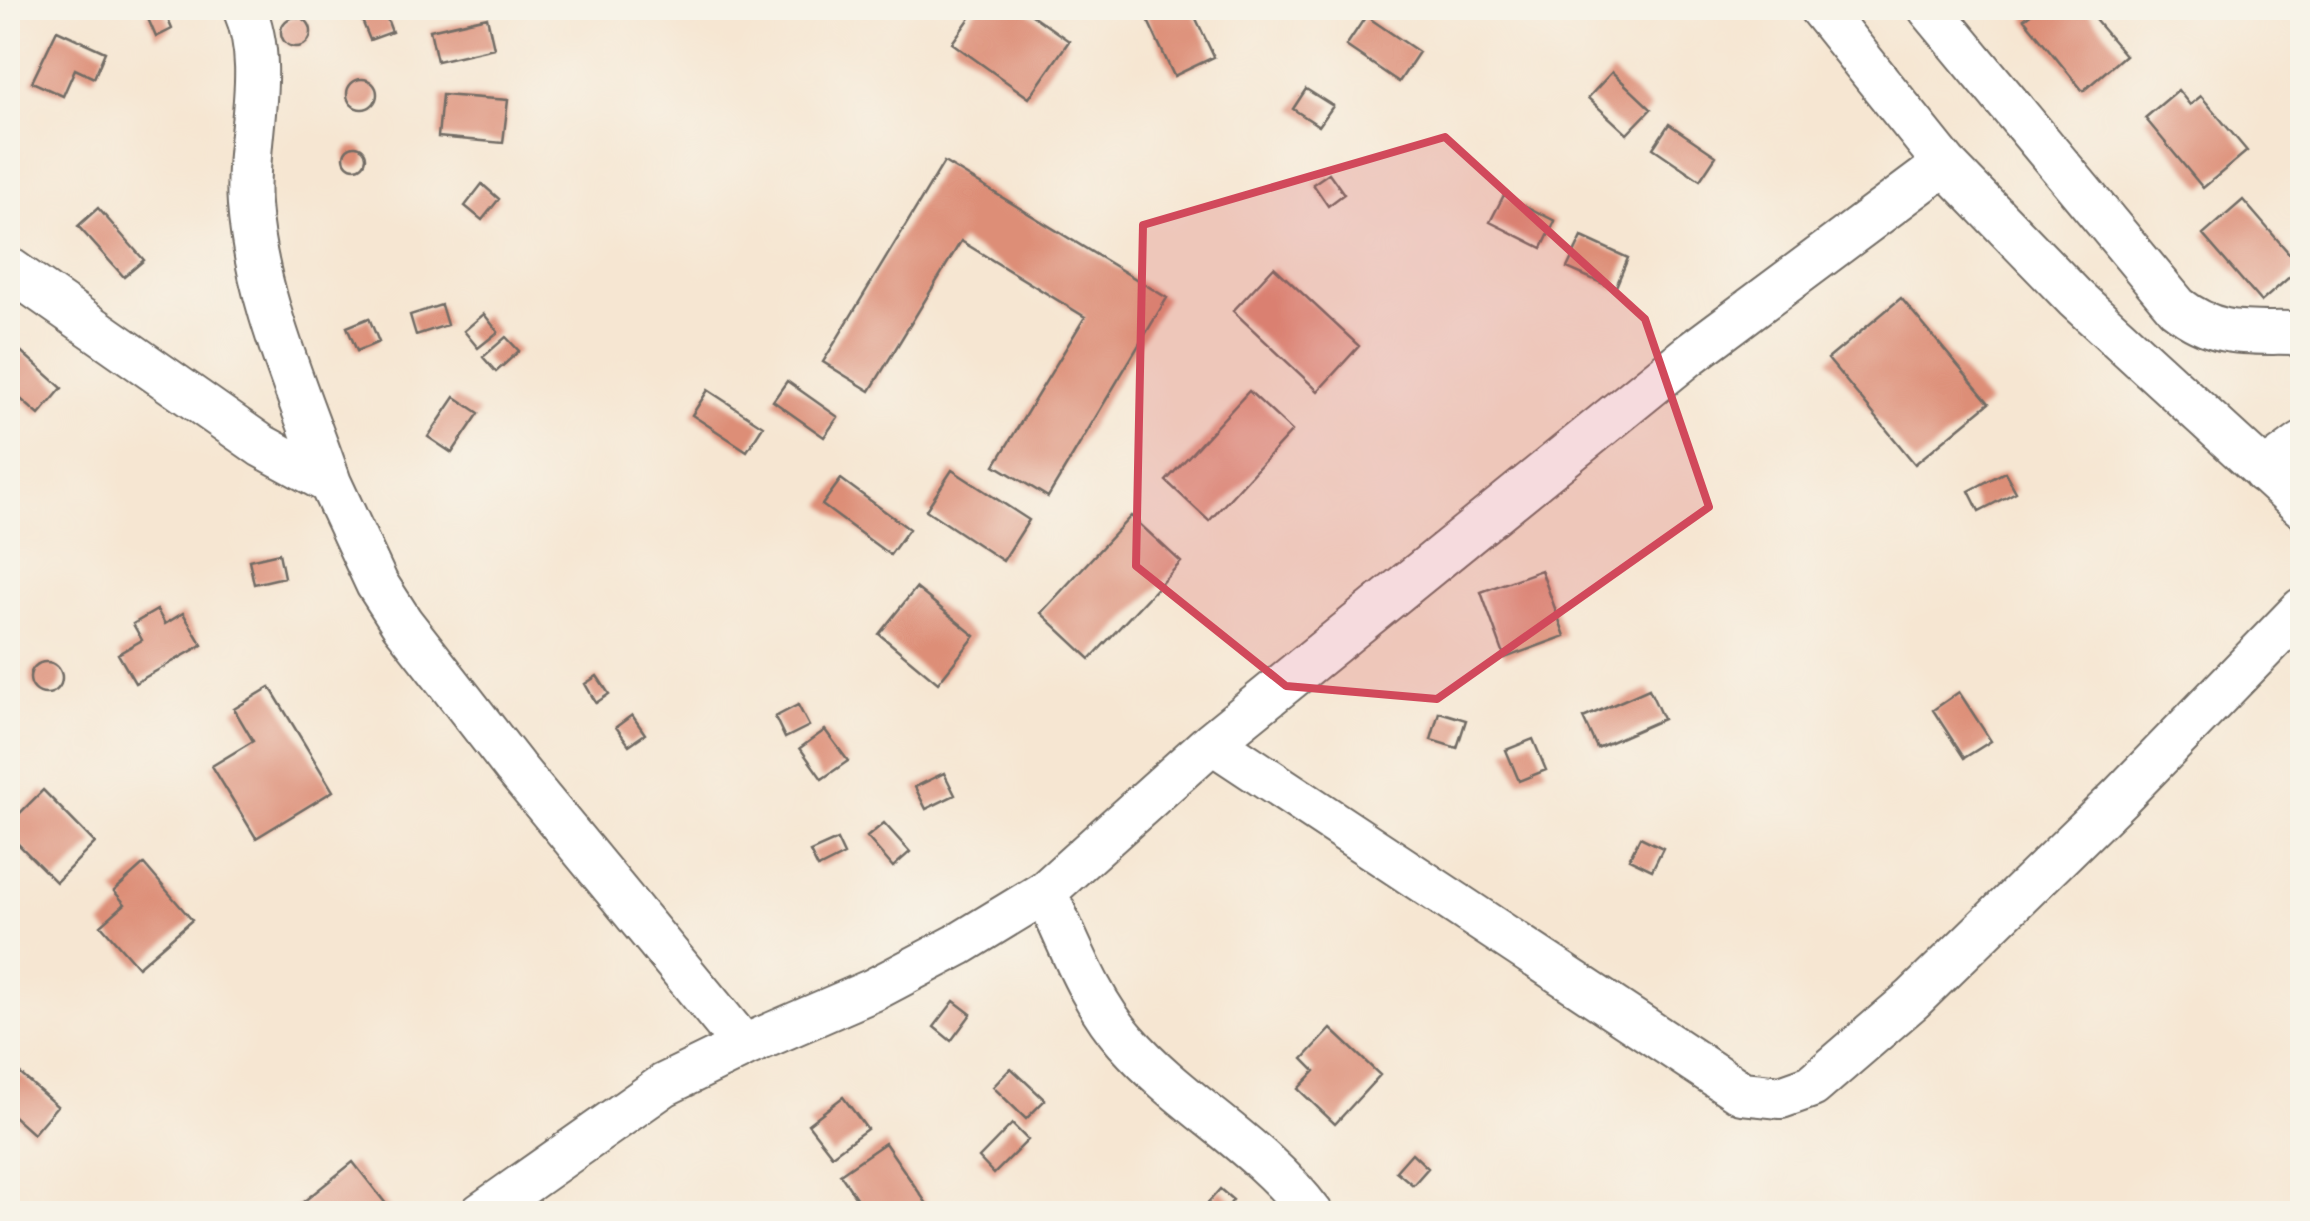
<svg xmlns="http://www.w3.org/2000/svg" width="2310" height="1221" font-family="'Indie Flower',sans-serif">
<rect width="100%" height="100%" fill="#f7f3e8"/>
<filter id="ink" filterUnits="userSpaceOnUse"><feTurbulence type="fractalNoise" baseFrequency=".01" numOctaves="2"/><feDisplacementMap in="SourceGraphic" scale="20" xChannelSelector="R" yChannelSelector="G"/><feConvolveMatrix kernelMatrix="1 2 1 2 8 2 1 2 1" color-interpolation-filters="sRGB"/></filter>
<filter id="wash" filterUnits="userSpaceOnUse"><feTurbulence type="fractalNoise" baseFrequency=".0048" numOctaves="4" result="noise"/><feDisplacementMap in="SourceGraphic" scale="40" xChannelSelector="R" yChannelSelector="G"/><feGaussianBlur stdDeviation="2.25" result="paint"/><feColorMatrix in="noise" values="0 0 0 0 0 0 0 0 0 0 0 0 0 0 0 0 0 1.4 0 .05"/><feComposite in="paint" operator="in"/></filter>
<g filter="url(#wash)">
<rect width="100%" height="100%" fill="#f6e6d2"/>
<g id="blocks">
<path fill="#dd8e77" d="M 163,8 L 172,29 L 156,37 L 146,14 Z
M 357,8 L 383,8 L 392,32 L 370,40 Z
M 977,8 L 1022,8 L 1069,41 L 1029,98 L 952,43 Z
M 1142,8 L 1191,8 L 1214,57 L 1174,76 Z
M 2038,8 L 2063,8 L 2066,11 L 2071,8 L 2085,8 L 2125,55 L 2083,91 L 2024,19 Z
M 1366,16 L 1419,52 L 1399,82 L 1346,46 Z
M 487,17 L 494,48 L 437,61 L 430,30 Z
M281 32a15 15 0 1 1 30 0a15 15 0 1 1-30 0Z
M 57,30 L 105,52 L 94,78 L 75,69 L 63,96 L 32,82 Z
M 1612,72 L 1651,109 L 1627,134 L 1588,98 Z
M347 94a15 15 0 1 1 30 0a15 15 0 1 1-30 0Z
M 1306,89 L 1333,106 L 1319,126 L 1293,109 Z
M 2178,90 L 2190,105 L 2201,96 L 2247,151 L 2203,188 L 2145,118 Z
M 442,95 L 508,100 L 503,143 L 438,137 Z
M 1669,124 L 1716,156 L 1700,180 L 1653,148 Z
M344 157a11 11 0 1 1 22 0a11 11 0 1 1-22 0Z
M 944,162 L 1167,298 L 1048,497 L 995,465 L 1085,317 L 961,241 L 870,391 L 823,362 Z
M 1329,173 L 1344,194 L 1328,206 L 1313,184 Z
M 482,184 L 499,199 L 482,220 L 465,206 Z
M 1504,195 L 1555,221 L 1542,248 L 1490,222 Z
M 2243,200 L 2301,267 L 2261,302 L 2203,235 Z
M 98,208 L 144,260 L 124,277 L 78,226 Z
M 1582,237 L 1628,258 L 1615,289 L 1567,268 Z
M 1274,267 L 1359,346 L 1318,391 L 1233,311 Z
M 1901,298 L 1989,403 L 1915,464 L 1828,359 Z
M 441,305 L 447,325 L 416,335 L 410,315 Z
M 484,314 L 498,332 L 478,348 L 464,331 Z
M 369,318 L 379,342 L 357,351 L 347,327 Z
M 506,337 L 519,351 L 496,372 L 483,357 Z
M 15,346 L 62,388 L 39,415 L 8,388 L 8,354 Z
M 787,381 L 838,417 L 824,437 L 773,401 Z
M 708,390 L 763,426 L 747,451 L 692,415 Z
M 1249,391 L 1292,431 L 1209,521 L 1166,481 Z
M 455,397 L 479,413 L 452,453 L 428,437 Z
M 952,470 L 1029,520 L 1003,561 L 926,510 Z
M 2005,472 L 2016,492 L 1979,511 L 1969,491 Z
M 841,479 L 909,529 L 890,555 L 822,505 Z
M 1131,516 L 1181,562 L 1090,659 L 1041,613 Z
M 279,553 L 284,577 L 254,584 L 249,560 Z
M 1541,570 L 1565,636 L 1505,658 L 1481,592 Z
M 916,588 L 975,636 L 938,683 L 879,634 Z
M 157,610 L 165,624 L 183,613 L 202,645 L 135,683 L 118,654 L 142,640 L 133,624 Z
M30 678a16 16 0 1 1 32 0a16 16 0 1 1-32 0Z
M 597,676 L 609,694 L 596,703 L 585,684 Z
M 270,687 L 333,791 L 256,838 L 212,766 L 253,741 L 234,709 Z
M 1649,689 L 1663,719 L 1597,748 L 1583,718 Z
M 1959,692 L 1991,741 L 1964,758 L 1933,710 Z
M 798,705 L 809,726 L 785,738 L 775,717 Z
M 1439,712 L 1466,720 L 1457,748 L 1431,740 Z
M 632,715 L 645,734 L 629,745 L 616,727 Z
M 825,730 L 848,761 L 822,779 L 800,748 Z
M 1533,739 L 1546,770 L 1519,781 L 1506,750 Z
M 944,773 L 955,795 L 926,809 L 915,787 Z
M 43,790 L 95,843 L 56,882 L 8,834 L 8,825 Z
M 884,823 L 910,852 L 893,867 L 867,837 Z
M 1640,837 L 1663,848 L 1652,870 L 1629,859 Z
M 837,840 L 844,855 L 818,868 L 810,852 Z
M 144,864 L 192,920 L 138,967 L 101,925 L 125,904 L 114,891 Z
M 954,1001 L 971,1014 L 951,1041 L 934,1027 Z
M 1331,1029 L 1380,1075 L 1335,1124 L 1298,1089 L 1315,1071 L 1303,1059 Z
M 1011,1068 L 1045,1100 L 1026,1119 L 993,1087 Z
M 17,1071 L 57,1106 L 33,1134 L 12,1115 L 8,1120 L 8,1081 Z
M 843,1097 L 867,1129 L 832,1155 L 808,1124 Z
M 1012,1124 L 1028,1140 L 994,1174 L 979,1158 Z
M 885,1143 L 927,1204 L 913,1214 L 867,1214 L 840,1174 Z
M 1412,1153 L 1428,1168 L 1413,1185 L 1396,1171 Z
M 353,1162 L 390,1209 L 385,1214 L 288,1214 Z
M 1220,1189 L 1233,1200 L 1222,1214 L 1207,1204 Z"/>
</g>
</g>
<g filter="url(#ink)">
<use href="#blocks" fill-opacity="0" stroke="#726c65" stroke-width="2.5"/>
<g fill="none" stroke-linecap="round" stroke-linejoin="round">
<g stroke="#726c65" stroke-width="46">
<path id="minor" d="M 244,8 C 271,69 244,140 249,205 C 256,300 299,393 330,483
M 1820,8 L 1945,164 L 2075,298 L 2302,506
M 1929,8 L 2177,307 C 2217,338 2248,332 2295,333 L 2302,337
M 8,268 L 262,446 L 330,483 L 377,584 L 402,623 L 515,768 L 744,1046
M 2264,472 L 2302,444
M 1212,742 L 1742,1093 L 1781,1097 L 1812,1086 L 1913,999 L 2120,797 L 2302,609
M 1045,892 C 1069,942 1089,1000 1126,1041 C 1182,1105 1261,1145 1312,1214
M 481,1214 L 664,1085 L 744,1046 L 873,990 L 958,945 L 1045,892 L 1212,742 L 1689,355 L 1945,164"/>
</g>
<use href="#minor" stroke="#fff" stroke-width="42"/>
</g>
</g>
<path fill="#d1495b" fill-opacity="0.2" stroke="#d1495b" stroke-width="8" stroke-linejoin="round" d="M 1445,137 L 1645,319 L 1709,507 L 1437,699 L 1286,686 L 1136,566 L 1143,225 Z"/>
<rect width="2310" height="1221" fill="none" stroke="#f7f3e8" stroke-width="40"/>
</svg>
